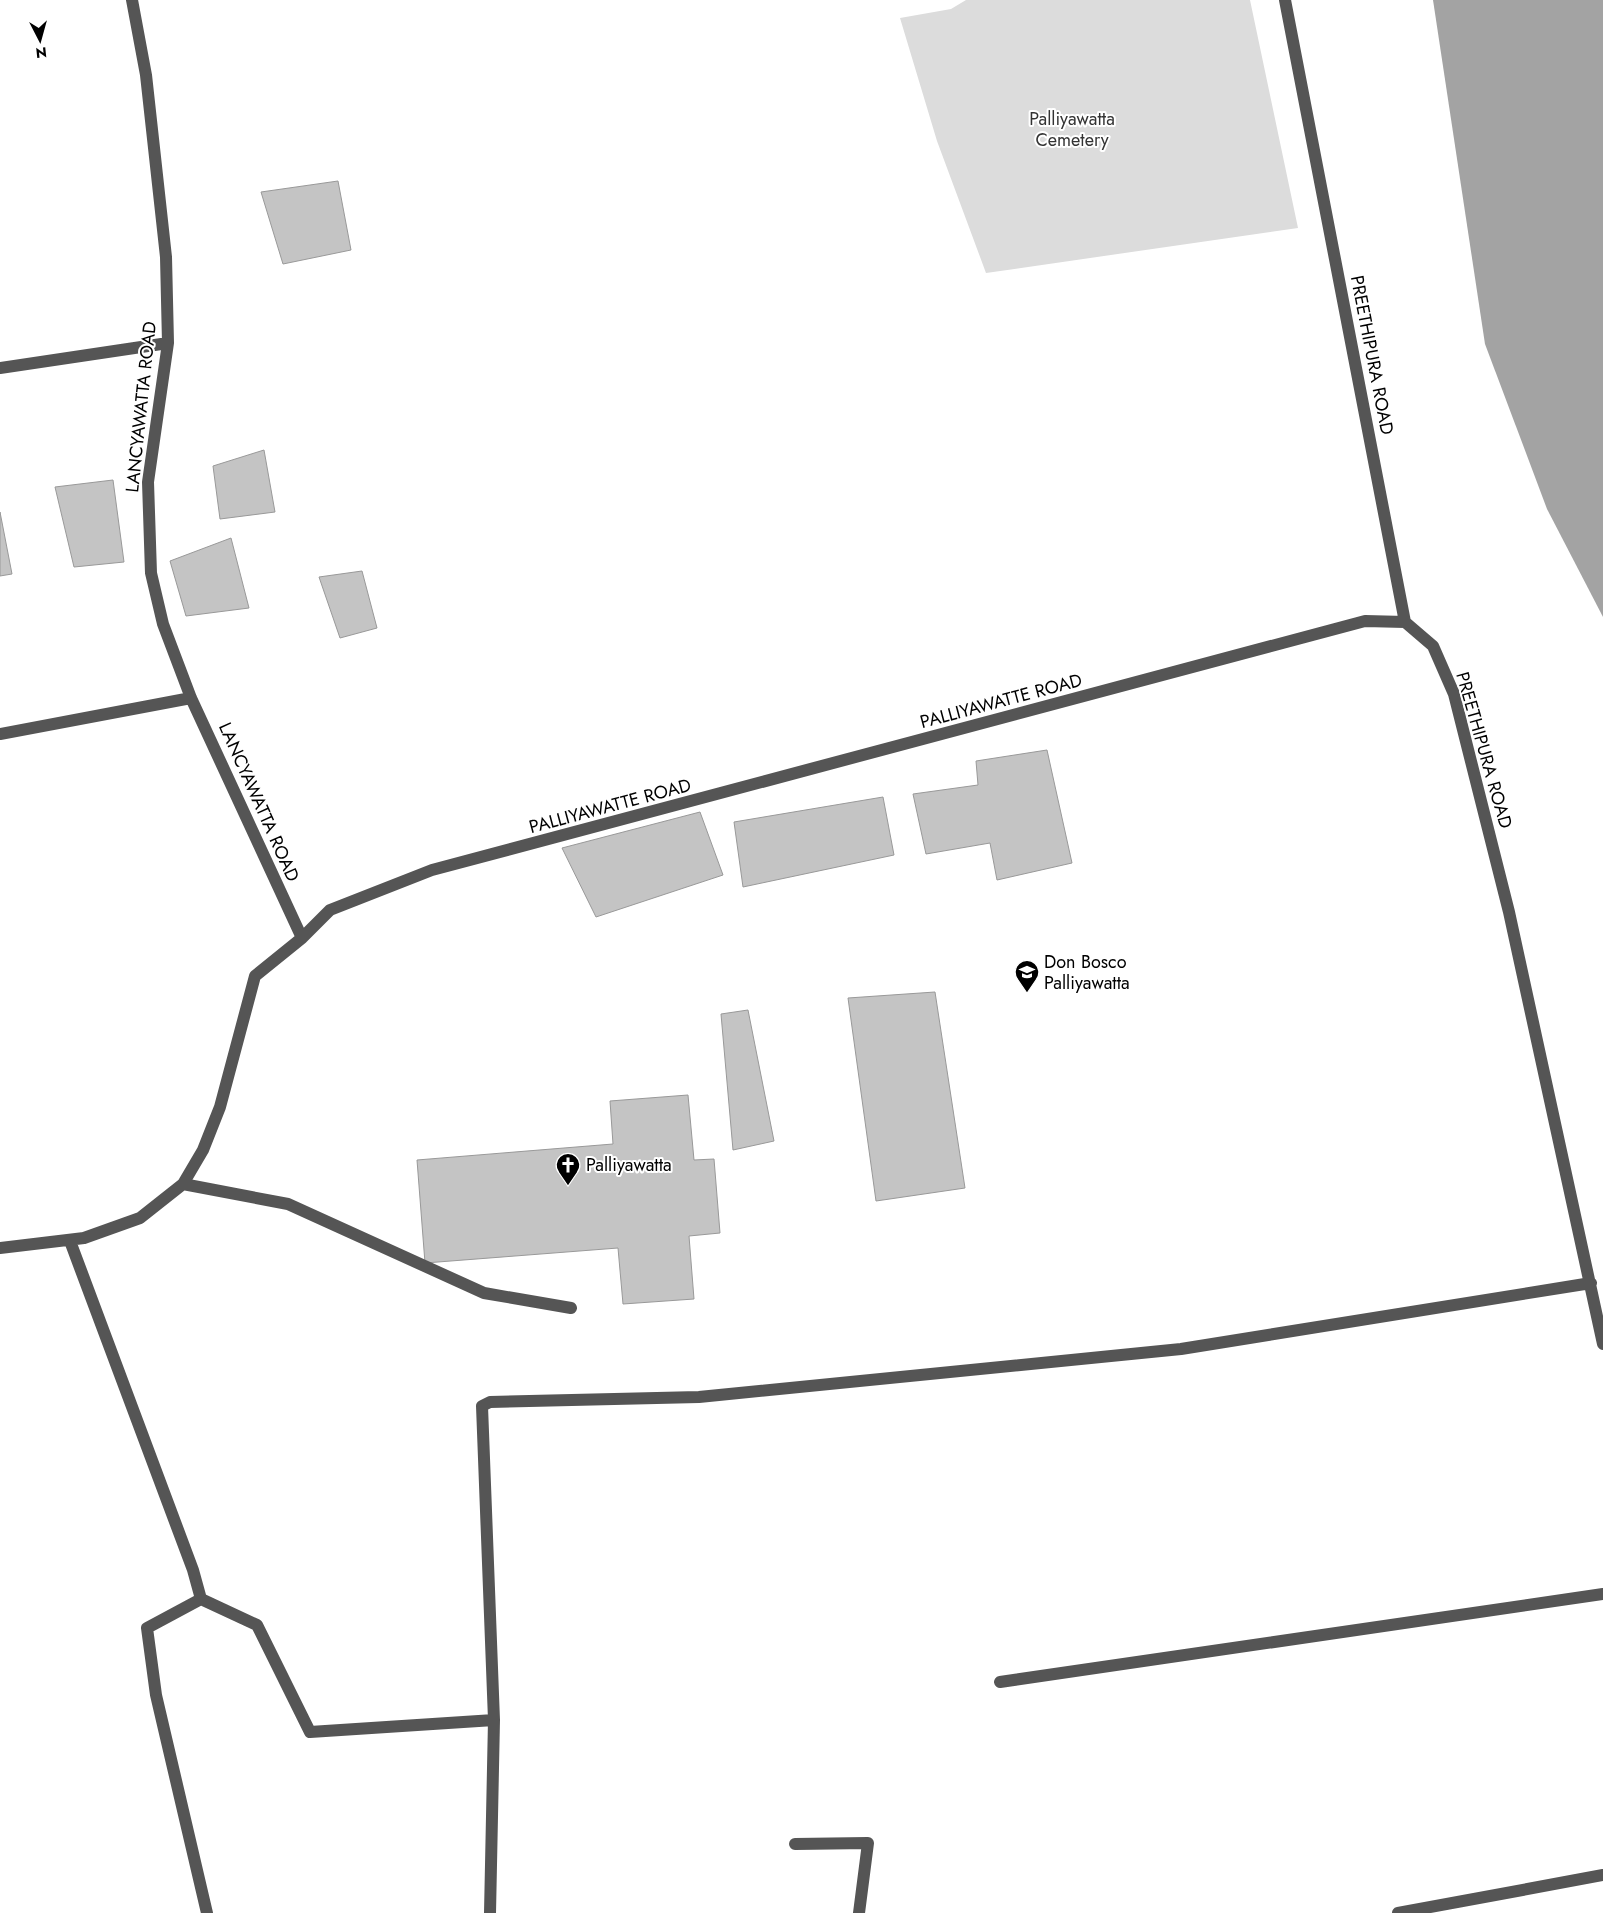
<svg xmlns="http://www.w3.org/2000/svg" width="1603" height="1913" font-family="Jost,sans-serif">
<rect width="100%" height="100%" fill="#fff"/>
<path fill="#dcdcdc" d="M 966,0 L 1250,0 L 1298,228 L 986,273 L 937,141 L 900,18 L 951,9 Z"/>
<path fill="#a3a3a3" d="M 1433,0 L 1603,0 L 1603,617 L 1547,509 L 1485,344 Z"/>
<path fill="#c4c4c4" stroke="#999" d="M 338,181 L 351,250 L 283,264 L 261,192 Z
M 264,450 L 275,512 L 220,519 L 213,466 Z
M 113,480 L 124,562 L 74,567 L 55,487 Z
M 0,512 L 12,574 L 0,576 Z
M 231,538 L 249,608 L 186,616 L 170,561 Z
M 362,571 L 377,628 L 340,638 L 319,577 Z
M 1047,750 L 1072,863 L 997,880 L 990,843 L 926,854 L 913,794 L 978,785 L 976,761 Z
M 883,797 L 894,855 L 743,887 L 734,822 Z
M 700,812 L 723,875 L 596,917 L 562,848 Z
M 935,992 L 965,1188 L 876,1201 L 848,998 Z
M 748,1010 L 774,1141 L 733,1150 L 721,1014 Z
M 688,1095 L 694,1160 L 714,1159 L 720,1233 L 689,1236 L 694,1299 L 623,1304 L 618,1248 L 425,1263 L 417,1160 L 613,1144 L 610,1101 Z"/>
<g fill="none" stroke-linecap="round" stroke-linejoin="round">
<path stroke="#555" stroke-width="12" d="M 132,0 L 146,75 L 166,257 L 168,343 L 148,482 L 151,573 L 163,624 L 191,698 L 302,938
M 1285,0 L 1405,622 L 1433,646 L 1454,694 L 1509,912 L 1603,1344
M 0,368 L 168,343
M 0,734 L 191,698
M 183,1184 L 288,1204 L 484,1293 L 571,1308
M 70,1241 L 193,1570 L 201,1599 L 147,1628 L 156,1695 L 207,1913
M 0,1248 L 84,1238 L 140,1218 L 183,1184 L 203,1150 L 220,1107 L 255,976 L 302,938 L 330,910 L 432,870 L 1365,621 L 1405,622
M 201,1599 L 257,1625 L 310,1732 L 494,1720
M 1000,1682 L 1603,1594
M 795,1844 L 868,1843 L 859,1913
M 490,1913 L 494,1720 L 482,1406 L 490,1402 L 699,1397 L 1181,1349 L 1591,1283
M 1398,1913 L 1603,1875"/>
</g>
<defs>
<g id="school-pin" transform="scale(1.25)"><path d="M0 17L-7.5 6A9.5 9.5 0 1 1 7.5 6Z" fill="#000" stroke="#fff"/><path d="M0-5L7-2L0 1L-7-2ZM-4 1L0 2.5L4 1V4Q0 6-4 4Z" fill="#fff"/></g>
<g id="church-pin" transform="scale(1.25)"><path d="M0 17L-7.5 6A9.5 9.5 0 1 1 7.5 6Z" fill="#000" stroke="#fff"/><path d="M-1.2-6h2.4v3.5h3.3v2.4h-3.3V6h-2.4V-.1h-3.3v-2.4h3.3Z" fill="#fff"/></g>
</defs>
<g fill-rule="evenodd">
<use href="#school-pin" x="1027" y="972"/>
<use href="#church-pin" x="568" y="1165"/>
</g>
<g text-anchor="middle" stroke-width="4" stroke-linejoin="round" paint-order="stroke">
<g font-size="18" fill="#333" stroke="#fff">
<text x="1072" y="125">Palliyawatta<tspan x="1072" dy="21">Cemetery</tspan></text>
</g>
<g font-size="18" fill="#000" stroke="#fff">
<text transform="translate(1372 355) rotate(79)" y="6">PREETHIPURA ROAD</text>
<text transform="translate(141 407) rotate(-84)" y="6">LANCYAWATTA ROAD</text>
<text transform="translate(1001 701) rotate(-15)" y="6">PALLIYAWATTE ROAD</text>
<text transform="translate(1484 750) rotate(74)" y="6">PREETHIPURA ROAD</text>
<text transform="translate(259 802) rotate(66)" y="6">LANCYAWATTA ROAD</text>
<text transform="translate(610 806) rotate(-15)" y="6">PALLIYAWATTE ROAD</text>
</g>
<g font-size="18" fill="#000" stroke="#fff" text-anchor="start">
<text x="1044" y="968">Don Bosco<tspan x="1044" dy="21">Palliyawatta</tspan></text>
<text x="586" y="1171">Palliyawatta</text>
</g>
</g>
<g transform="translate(40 40) rotate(174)" stroke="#ffffff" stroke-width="4" paint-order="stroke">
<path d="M0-4L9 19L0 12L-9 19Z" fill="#000000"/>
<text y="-8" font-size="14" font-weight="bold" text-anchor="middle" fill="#000000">N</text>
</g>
</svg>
